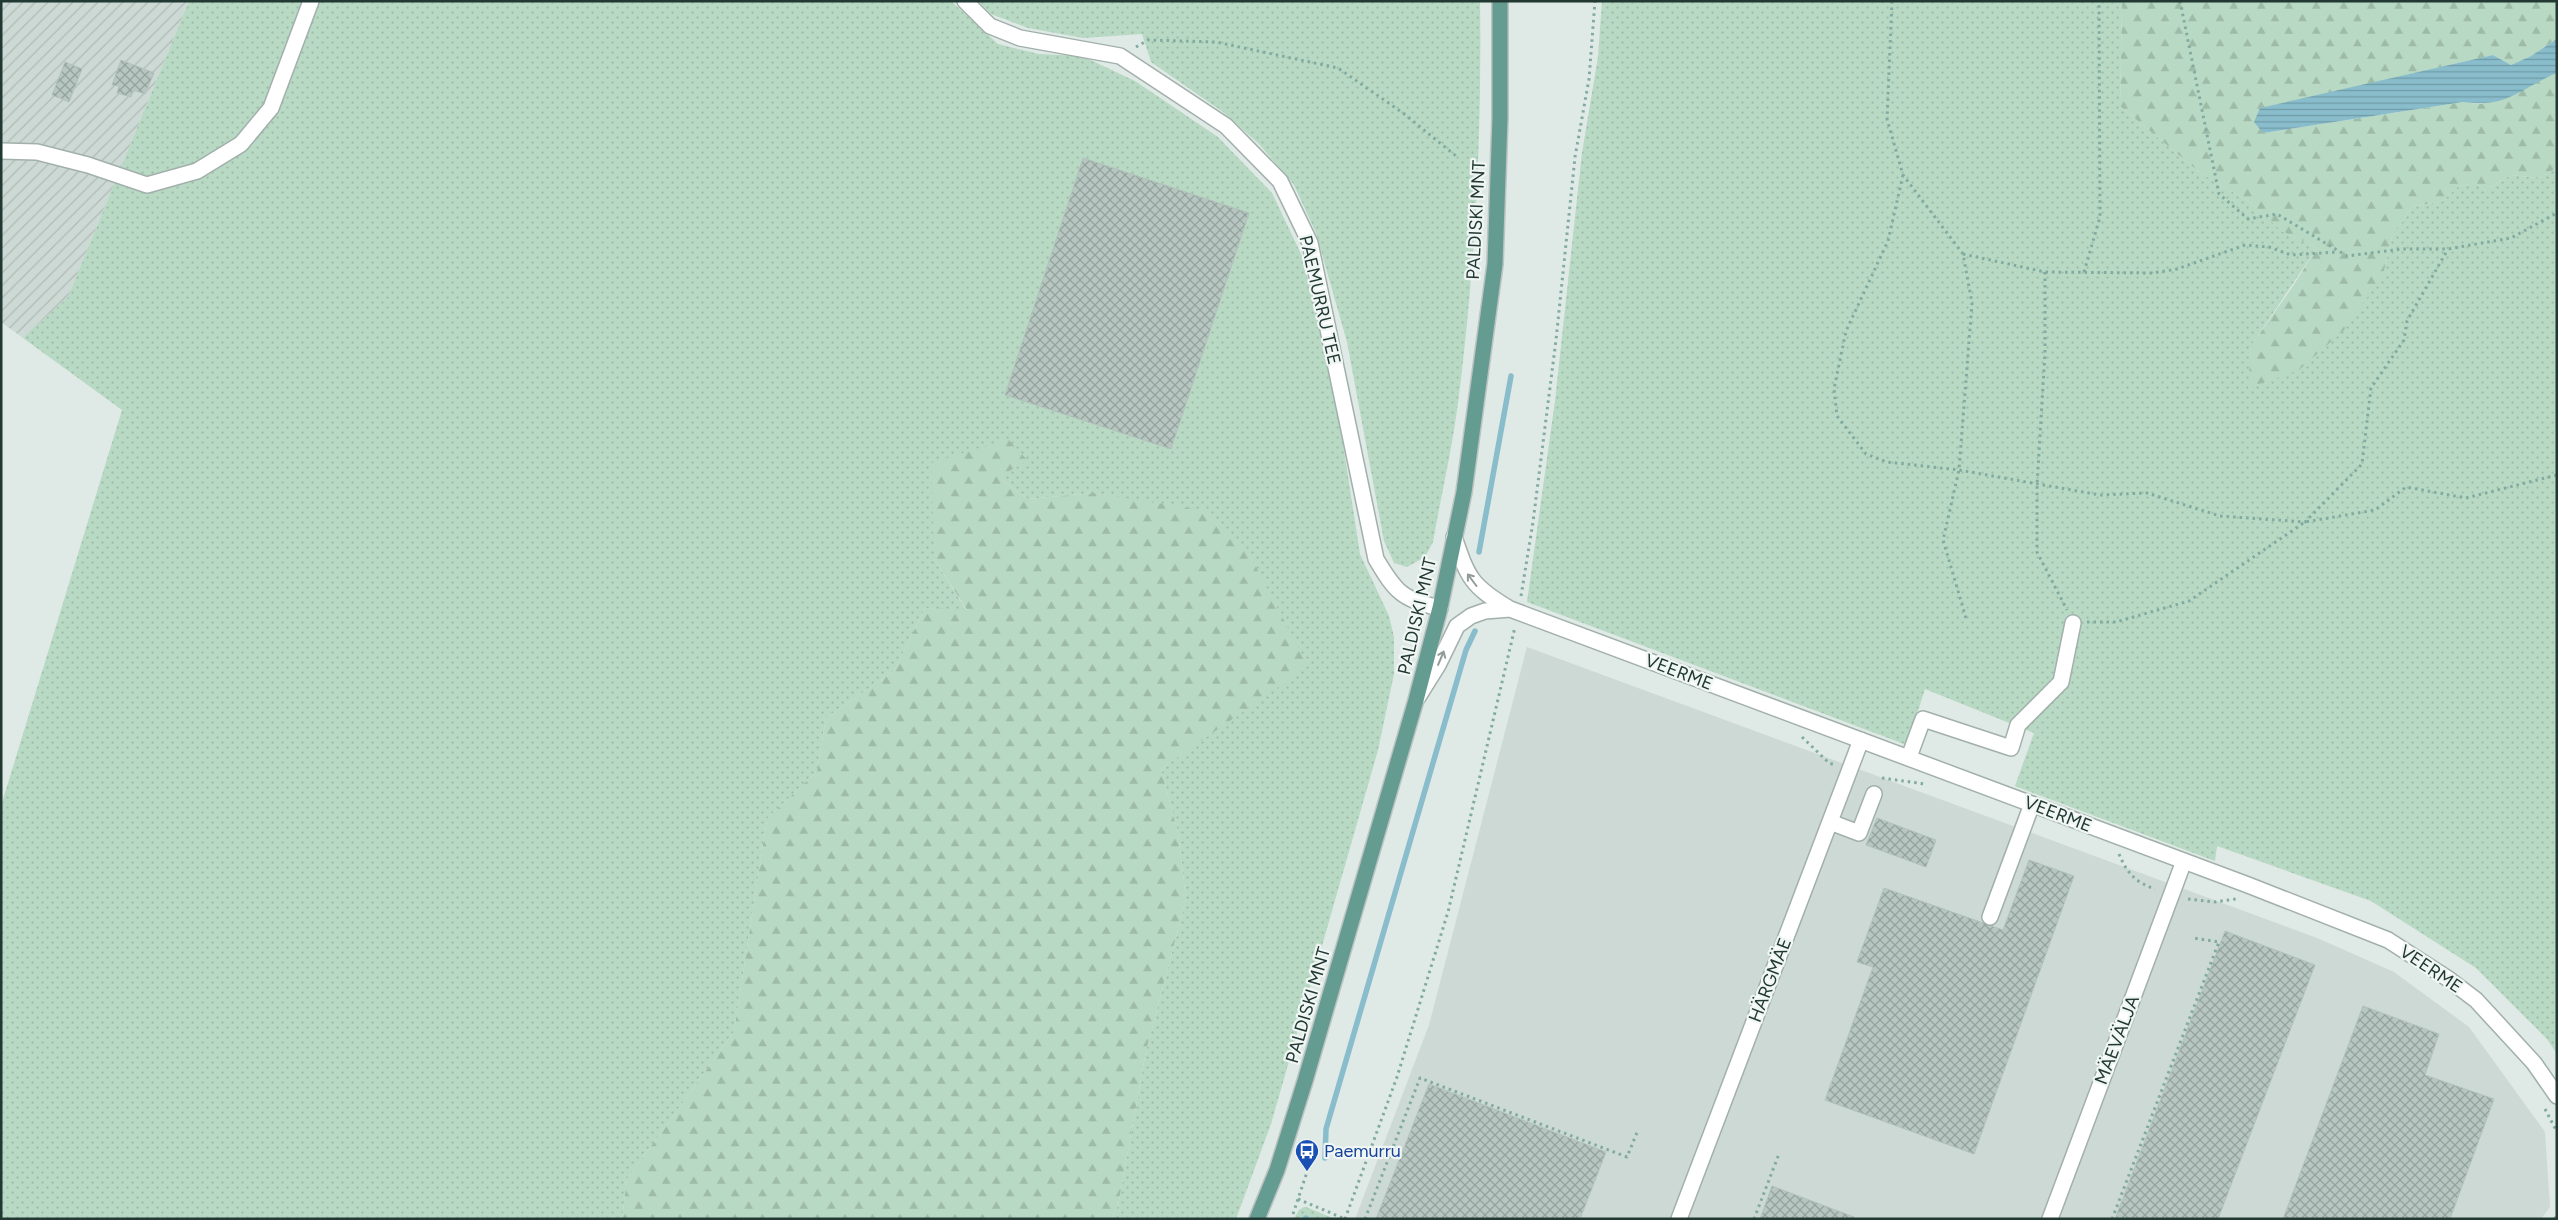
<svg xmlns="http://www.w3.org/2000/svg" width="2558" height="1220" font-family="Figtree,sans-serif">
<defs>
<pattern id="industrial-furrows" width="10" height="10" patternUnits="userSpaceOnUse" patternTransform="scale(1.25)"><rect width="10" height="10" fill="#cdd9d4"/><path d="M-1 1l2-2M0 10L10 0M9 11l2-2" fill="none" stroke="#b0bbb6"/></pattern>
<pattern id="grass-dots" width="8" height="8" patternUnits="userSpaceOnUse" patternTransform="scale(1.25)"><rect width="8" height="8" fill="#b8d9c3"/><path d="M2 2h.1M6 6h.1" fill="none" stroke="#9ebba8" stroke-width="1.8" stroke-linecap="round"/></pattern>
<pattern id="forest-firs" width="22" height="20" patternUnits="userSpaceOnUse" patternTransform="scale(1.25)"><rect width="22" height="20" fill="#b8d9c3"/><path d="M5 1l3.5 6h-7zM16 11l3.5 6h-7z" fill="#9ebba8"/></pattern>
<pattern id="water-rules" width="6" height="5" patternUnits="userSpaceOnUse" patternTransform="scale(1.25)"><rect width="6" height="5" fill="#89bdcc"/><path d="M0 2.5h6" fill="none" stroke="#709ba6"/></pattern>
<pattern id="building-cross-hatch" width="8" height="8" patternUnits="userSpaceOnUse" patternTransform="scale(1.25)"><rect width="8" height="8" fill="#b7c6c1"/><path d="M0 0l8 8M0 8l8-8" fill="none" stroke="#94a29d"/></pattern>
</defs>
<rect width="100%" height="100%" fill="#dfe9e5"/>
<path fill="#cdd9d4" d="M 1527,647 L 2317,938 L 2394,972 L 2469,1027 L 2545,1132 L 2550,1207 L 2541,1219 L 1355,1219 L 1429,1025 Z"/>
<path fill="url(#industrial-furrows)" d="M 1,1 L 189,1 L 68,297 L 23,338 L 1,322 Z"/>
<path fill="url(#grass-dots)" d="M 189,1 L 951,1 L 998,44 L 1039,54 L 1082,56 L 1135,81 L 1218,137 L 1272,193 L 1303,258 L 1340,424 L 1360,554 L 1389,616 L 1394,637 L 1394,674 L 1378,750 L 1271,1124 L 1236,1219 L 1111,1219 L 1118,1206 L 1146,1051 L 1186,899 L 1178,833 L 1161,769 L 1307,665 L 1093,493 L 1028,499 L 998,477 L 1008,439 L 934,559 L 967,611 L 925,608 L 894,671 L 826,718 L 817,771 L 767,819 L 734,1032 L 627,1179 L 622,1219 L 1,1219 L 1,806 L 122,410 L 23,338 L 68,297 Z
M 978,1 L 1480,1 C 1482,136 1475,270 1458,403 C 1452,449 1441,496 1433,542 L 1425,557 L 1407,567 L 1394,563 L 1384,541 L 1347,342 L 1316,233 L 1294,185 L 1259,144 L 1223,112 L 1151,62 L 1142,34 L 1083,38 L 1028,28 L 991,14 Z
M 1602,1 L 2122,1 L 2120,106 L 2198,171 L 2251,203 L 2282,231 L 2317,248 L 2251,346 L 2249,388 L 2383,275 L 2392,237 L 2412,207 L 2442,201 L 2457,187 L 2475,183 L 2485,190 L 2511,175 L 2538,178 L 2557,168 L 2557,1054 L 2547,1039 L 2476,968 L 2371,901 L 2217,846 L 2215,861 L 2015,786 L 2034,733 L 1925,689 L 1908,742 L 1904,744 L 1527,602 L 1555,401 L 1582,153 L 1598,57 Z
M 1304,1207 L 1306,1207 L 1335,1219 L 1288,1219 L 1295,1217 L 1299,1210 Z"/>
<path fill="url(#forest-firs)" d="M 2122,1 L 2557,1 L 2557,39 L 2531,56 L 2511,65 L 2493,55 L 2260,109 L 2263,133 L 2463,102 L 2481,104 L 2557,73 L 2557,168 L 2538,178 L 2511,175 L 2485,190 L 2475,183 L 2457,187 L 2442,201 L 2412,207 L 2392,237 L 2383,275 L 2344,330 L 2299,370 L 2248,388 L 2251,346 L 2293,286 L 2317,248 L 2282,231 L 2251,203 L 2198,171 L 2120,106 Z
M 1008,439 L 1028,461 L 998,477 L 1028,499 L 1093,493 L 1207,511 L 1246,548 L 1308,666 L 1161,769 L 1178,833 L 1186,899 L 1146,1051 L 1118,1206 L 1111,1219 L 622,1219 L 627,1179 L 734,1032 L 767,819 L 817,771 L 826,718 L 894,671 L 925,608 L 967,610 L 934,559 L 931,463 Z"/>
<path fill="url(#water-rules)" d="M 2557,39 L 2557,73 C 2518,89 2509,108 2463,102 L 2263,133 L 2254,122 L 2260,108 L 2493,55 L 2511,65 L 2531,56 Z"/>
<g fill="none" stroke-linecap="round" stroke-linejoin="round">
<path stroke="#89bdcc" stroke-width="5.5" d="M 1479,552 L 1511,376
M 1325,1158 L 1326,1129 L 1466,650 L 1475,631
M 1306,1219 L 1306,1218"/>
</g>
<path fill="url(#building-cross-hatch)" stroke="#b2c2bc" d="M 121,60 L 154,73 L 145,94 L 133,90 L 131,97 L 117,93 L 119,86 L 112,85 Z
M 65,62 L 82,69 L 69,102 L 52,95 Z
M 1083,158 L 1249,213 L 1171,449 L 1005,395 Z
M 1877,818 L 1936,840 L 1926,867 L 1866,845 Z
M 2029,860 L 2074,876 L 1974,1154 L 1825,1100 L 1873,967 L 1857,962 L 1884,888 L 2003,930 Z
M 2225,931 L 2315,965 L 2218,1219 L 2115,1219 Z
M 2363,1006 L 2439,1034 L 2425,1075 L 2494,1099 L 2450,1219 L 2283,1219 Z
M 1429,1084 L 1606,1152 L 1580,1219 L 1376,1219 Z
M 1772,1186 L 1854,1217 L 1854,1219 L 1760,1219 Z"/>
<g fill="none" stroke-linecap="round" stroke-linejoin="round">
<g stroke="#a2b0ac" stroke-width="18">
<path id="minor" d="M 965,1 L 990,26 L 1020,38 L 1120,56 L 1226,126 L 1280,181 L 1310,243 L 1376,559 C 1395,591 1402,600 1440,608
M 1,151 L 37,152 L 88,165 L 147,185 L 197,171 L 241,144 L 271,108 L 311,1
M 1454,537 C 1468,578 1471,586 1510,609 L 2248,885 L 2388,940 L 2447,978 L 2476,1000 L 2534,1063 L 2557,1096
M 1418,697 L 1438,665 L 1457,626 L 1471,616 L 1485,611 L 1510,609
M 1909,757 L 1923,719 L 2011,748 L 2018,725 L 2061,682 L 2073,623
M 1830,822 L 1859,833 L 1874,794
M 1990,917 L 2032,804
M 1679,1219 L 1861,740
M 2050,1219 L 2184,861"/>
</g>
<g stroke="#bcc3c2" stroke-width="18">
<path id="major" d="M 1257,1219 L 1277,1170 L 1305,1081 L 1416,700 L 1440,608 L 1464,492 L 1495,264 L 1500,118 L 1500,1"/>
</g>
<path stroke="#81aba0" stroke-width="3" stroke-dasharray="2.5 4" stroke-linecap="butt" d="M 1892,1 L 1887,119 L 1903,175 L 1963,254 L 1972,303 L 1959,470 L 1943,540 L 1966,618
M 2180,1 L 2219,194 L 2248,219 L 2277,214 L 2347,256 L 2402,249 L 2448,249 L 2511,238 L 2557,213
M 1136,47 L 1148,40 L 1216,42 L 1338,68 L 1403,113 L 1456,156
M 1903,175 L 1888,241 L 1846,331 L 1834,389 L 1837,416 L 1866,454 L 1887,462 L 1959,470 L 2100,495 L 2147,493 L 2220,516 L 2305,522 L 2362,464 L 2371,388 L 2404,340 L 2407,321 L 2448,249
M 1963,254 L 2045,272 L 2153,273 L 2177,269 L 2245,245 L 2269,247 L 2291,255 L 2337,252
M 2045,272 L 2045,353 L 2037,485 L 2037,552 L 2067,610
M 2084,272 L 2100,217 L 2099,1
M 1521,596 L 1533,522 L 1556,340 L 1575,157 L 1589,79 L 1595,1
M 2087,622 L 2116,622 L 2189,601 L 2305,522 L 2375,510 L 2406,487 L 2466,498 L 2557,475
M 1802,737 L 1829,763 L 1835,765
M 1882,778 L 1925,784
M 2119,854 C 2127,873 2135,882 2155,889
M 2188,899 L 2214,902 L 2236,899
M 2545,1109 L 2557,1132
M 1298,1199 L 1345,1219
M 1293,1214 L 1307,1172
M 1345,1219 L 1397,1077 L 1448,912 L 1515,627
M 1365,1219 L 1420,1078 L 1627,1157 L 1638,1130
M 1754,1219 L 1779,1154
M 2112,1219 L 2219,942 L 2193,938
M 2555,1219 L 2557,1215"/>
<use href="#minor" stroke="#fff" stroke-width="15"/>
<use href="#major" stroke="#659c92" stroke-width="15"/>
</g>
<defs><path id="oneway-shaft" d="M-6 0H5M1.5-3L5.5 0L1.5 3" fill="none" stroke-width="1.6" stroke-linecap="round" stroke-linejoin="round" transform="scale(1.25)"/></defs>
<g stroke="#909c99">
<use href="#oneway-shaft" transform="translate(1472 580) rotate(-127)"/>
<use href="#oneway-shaft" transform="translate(1441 658) rotate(-67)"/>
</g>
<defs>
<g id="bus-pin" transform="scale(1.25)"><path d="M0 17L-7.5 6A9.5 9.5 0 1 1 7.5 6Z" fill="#1a4fb4" stroke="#eff6f3"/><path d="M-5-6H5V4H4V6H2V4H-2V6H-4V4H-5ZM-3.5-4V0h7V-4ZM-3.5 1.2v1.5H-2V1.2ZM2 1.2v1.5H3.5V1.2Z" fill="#fff"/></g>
</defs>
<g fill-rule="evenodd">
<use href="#bus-pin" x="1307" y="1151"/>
</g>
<g text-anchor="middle" stroke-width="4.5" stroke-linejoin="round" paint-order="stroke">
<g font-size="18" fill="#213833" stroke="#eff6f3">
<text transform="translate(1476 220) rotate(-87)" y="6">PALDISKI MNT</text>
<text transform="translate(1320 300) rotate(77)" y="6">PAEMURRU TEE</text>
<text transform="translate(1417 616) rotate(-77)" y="6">PALDISKI MNT</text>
<text transform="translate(1679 672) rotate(21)" y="6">VEERME</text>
<text transform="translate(2058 814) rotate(21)" y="6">VEERME</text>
<text transform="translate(2431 969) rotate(34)" y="6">VEERME</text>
<text transform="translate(1770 980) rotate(-69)" y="6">HÄRGMÄE</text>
<text transform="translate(1308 1005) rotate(-74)" y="6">PALDISKI MNT</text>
<text transform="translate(2117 1040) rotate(-69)" y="6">MÄEVÄLJA</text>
</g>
<g font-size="18" fill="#164399" stroke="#eff6f3" text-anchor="start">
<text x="1324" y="1157">Paemurru</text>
</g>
</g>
<rect width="2558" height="1220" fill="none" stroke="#213833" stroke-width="5"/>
</svg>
